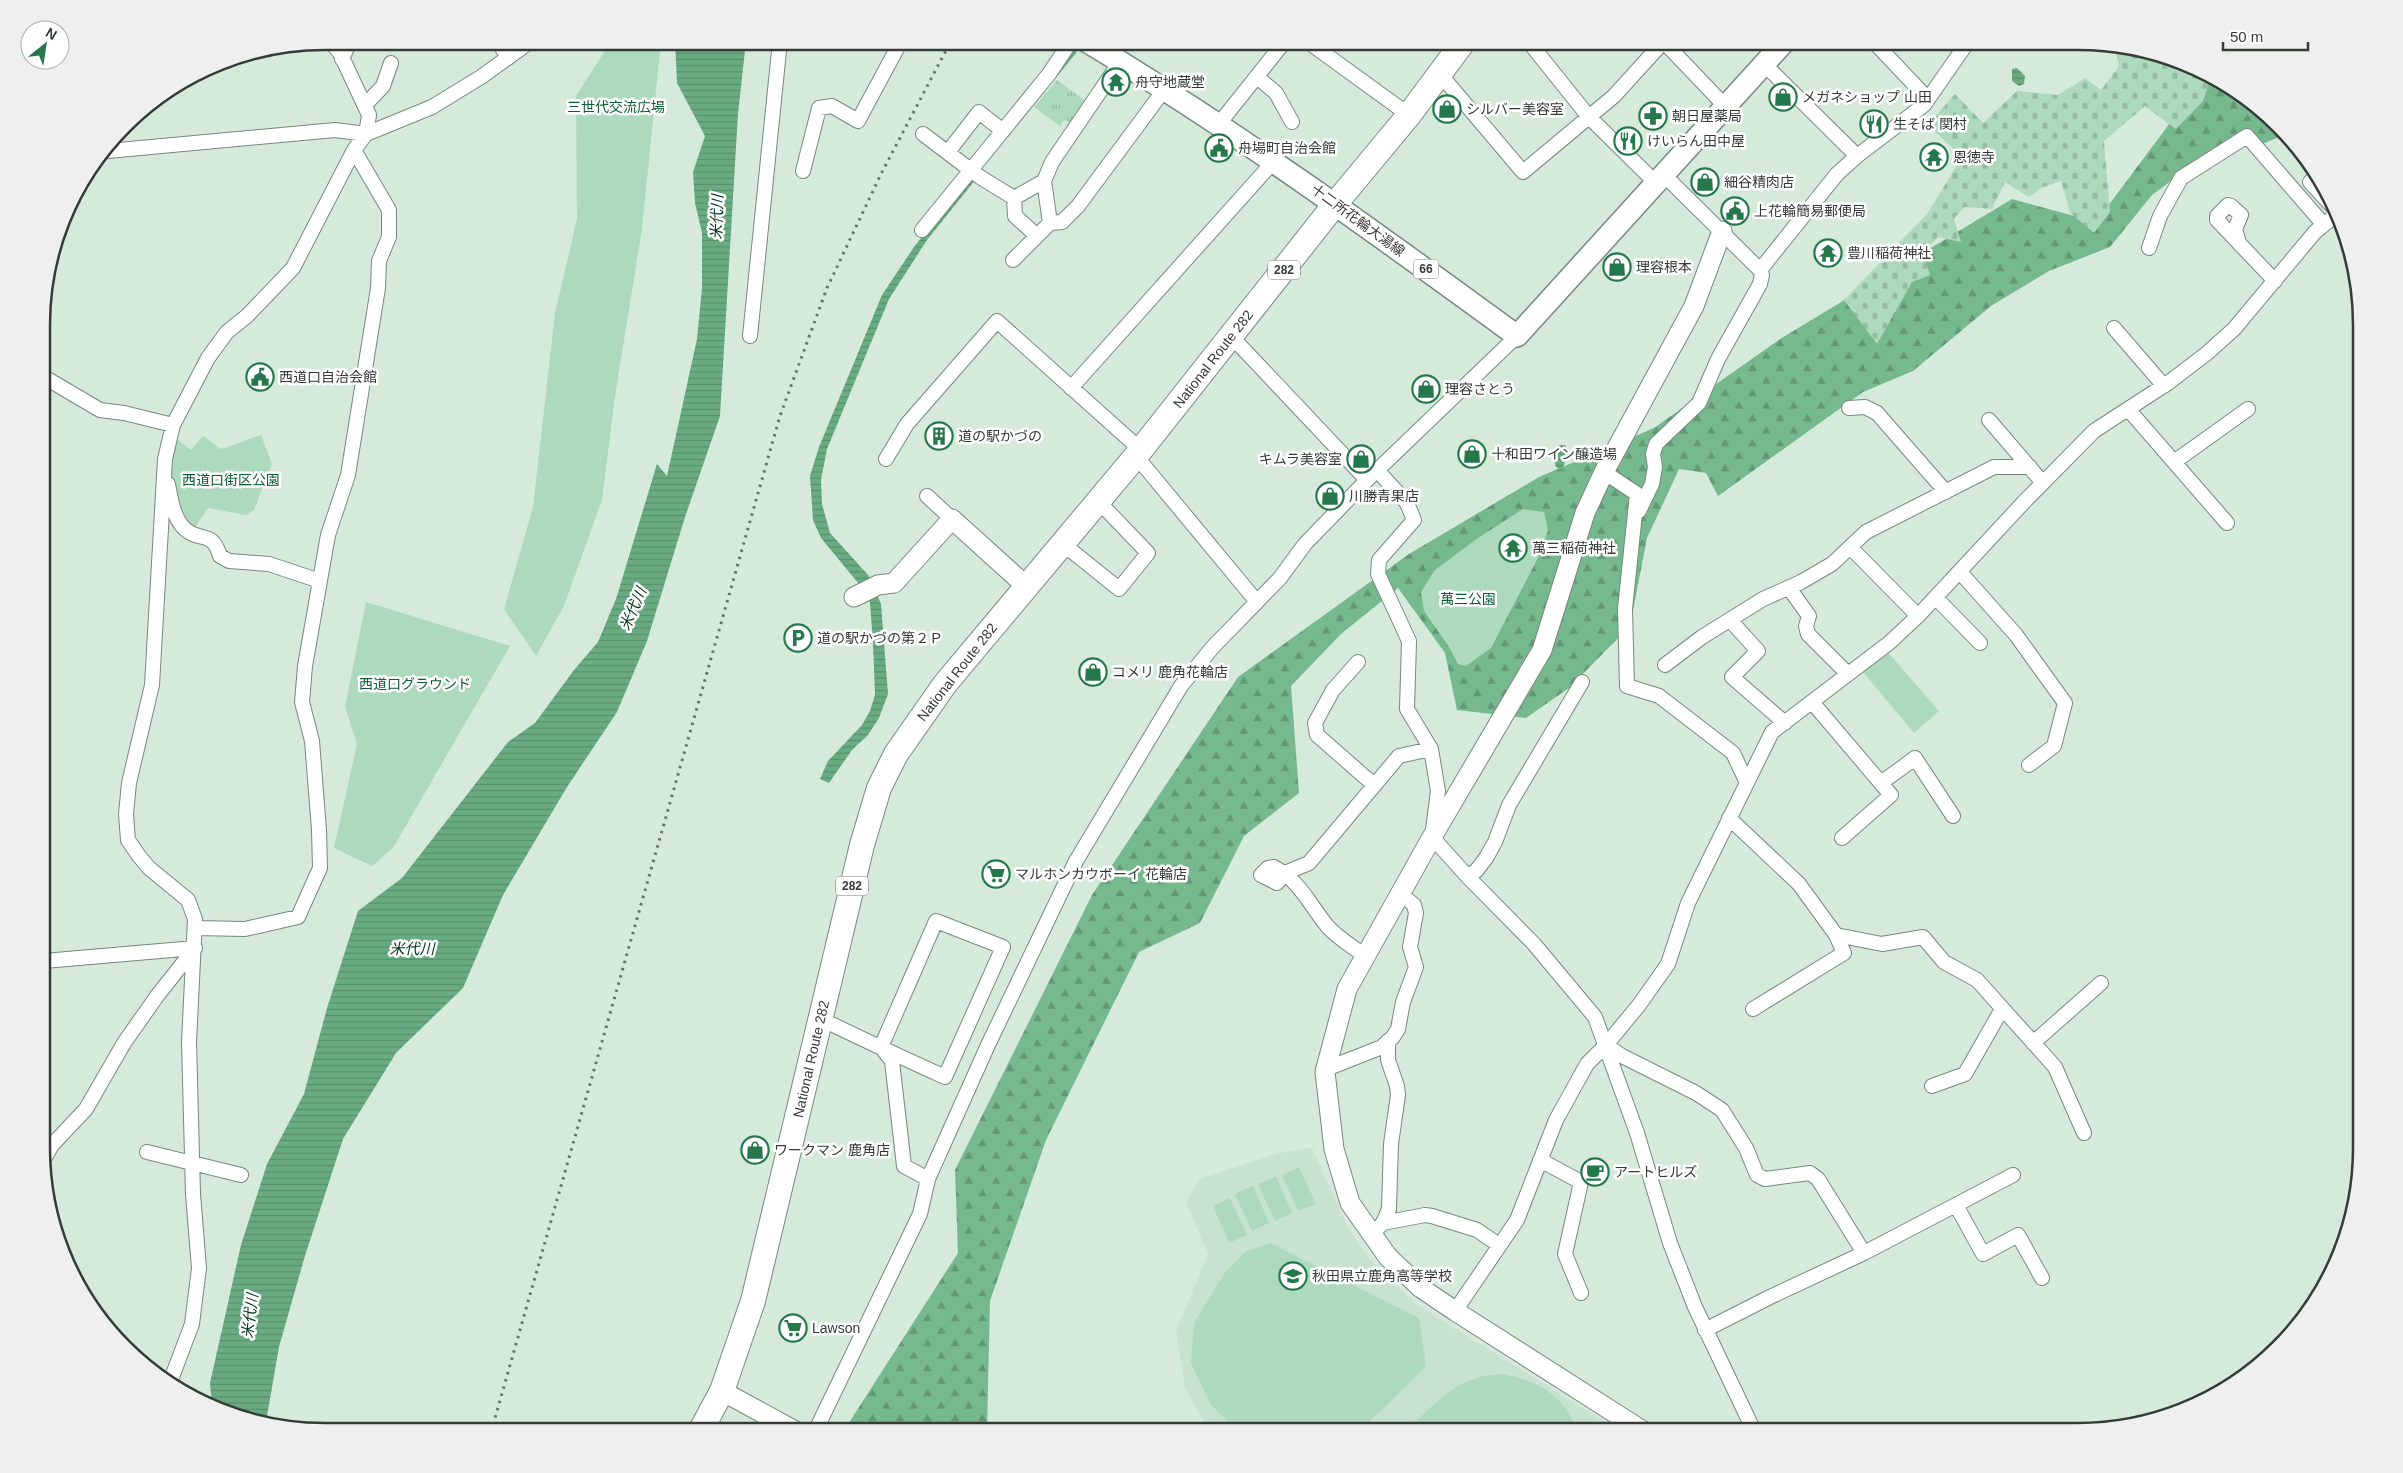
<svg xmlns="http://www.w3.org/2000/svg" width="2403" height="1473" font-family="Helvetica,'Noto Sans JP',sans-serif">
<defs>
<pattern id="grass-tufts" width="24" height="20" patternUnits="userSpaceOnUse" patternTransform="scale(1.25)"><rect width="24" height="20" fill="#addabc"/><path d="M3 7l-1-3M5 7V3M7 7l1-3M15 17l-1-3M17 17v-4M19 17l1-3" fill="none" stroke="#95bca2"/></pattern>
<pattern id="forest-firs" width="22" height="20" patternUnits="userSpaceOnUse" patternTransform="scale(1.25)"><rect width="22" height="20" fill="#76b98e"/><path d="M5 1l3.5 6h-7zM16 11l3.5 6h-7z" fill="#629875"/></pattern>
<pattern id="cemetery-stones" width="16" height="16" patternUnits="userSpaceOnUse" patternTransform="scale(1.25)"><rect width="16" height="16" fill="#addabc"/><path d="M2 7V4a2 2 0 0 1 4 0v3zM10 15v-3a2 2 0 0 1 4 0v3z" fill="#95bca2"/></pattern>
<pattern id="water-rules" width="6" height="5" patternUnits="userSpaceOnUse" patternTransform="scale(1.25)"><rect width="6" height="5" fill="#69ac82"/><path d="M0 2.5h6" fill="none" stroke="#578d6b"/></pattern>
</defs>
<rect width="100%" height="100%" fill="#d6eadc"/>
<path fill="#c7e2cf" d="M 1312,1148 L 1349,1230 L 1371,1260 L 1416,1304 L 1620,1431 L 1209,1431 L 1185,1388 L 1176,1331 L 1208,1254 L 1186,1202 L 1200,1179 L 1282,1152 Z"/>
<path fill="url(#grass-tufts)" d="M 1057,80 L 1088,103 L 1072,124 L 1064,120 L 1060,126 L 1034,107 Z"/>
<path fill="url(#forest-firs)" d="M 2208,75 C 2237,90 2267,108 2287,134 L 2262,144 L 2210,152 L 2152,195 L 2110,247 L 2049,271 L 1991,306 L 1913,371 L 1863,392 L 1718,496 L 1706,473 L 1679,469 L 1647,538 L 1630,626 L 1569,688 L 1526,718 L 1457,710 L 1445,653 L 1398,588 L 1341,634 L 1291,686 L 1299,793 L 1244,836 L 1200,923 L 1139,952 L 1046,1140 L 990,1301 L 987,1432 L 843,1432 L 958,1253 L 955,1170 L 1092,895 L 1238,677 L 1409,554 L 1539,477 L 1654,428 L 1780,339 L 2012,199 L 2096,222 L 2202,80 Z"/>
<path fill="url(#cemetery-stones)" d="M 2115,47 L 2169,56 L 2211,77 L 2203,101 L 2176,129 L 2145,106 L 2104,141 L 2110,212 L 2094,233 L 2070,213 L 2061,181 L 2041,188 L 2029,197 L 2005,182 L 1992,209 L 1964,207 L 1954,219 L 1961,242 L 1938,237 L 1923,252 L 1930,275 L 1912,282 L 1877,344 L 1844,300 L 1927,214 L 1962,157 L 1928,125 L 1955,94 L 1983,123 L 2017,91 L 2058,95 L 2085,78 L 2101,90 L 2119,66 Z"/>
<path fill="#addabc" d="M 611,41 L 661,41 L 642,229 L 615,396 L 602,500 L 564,606 L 536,656 L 504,609 L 533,507 L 555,313 L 577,219 L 576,96 Z
M 261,435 L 272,464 L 254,510 L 246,515 L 208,508 L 193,530 L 177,514 L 169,461 L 176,438 L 191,450 L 203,436 L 221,449 Z
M 1523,509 L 1544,512 L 1548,530 L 1539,556 L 1491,648 L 1466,666 L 1458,664 L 1449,647 L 1424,611 L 1421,592 L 1435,570 L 1478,538 Z
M 366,602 L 510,646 L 393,848 L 372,866 L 334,848 L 357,744 L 345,707 Z
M 1886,650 L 1939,711 L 1914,733 L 1862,671 Z
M 1299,1167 L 1316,1204 L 1298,1211 L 1282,1175 Z
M 1276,1176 L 1292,1213 L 1275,1221 L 1258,1184 Z
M 1253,1186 L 1269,1223 L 1252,1231 L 1235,1194 Z
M 1230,1198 L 1247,1235 L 1229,1243 L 1213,1206 Z
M 1270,1243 L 1419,1318 L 1426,1366 L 1360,1431 L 1237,1431 L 1210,1404 L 1191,1363 L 1194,1323 L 1224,1274 L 1245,1252 Z
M 1501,1374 C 1537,1380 1564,1394 1577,1431 L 1406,1431 C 1436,1403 1456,1376 1501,1374 Z"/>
<path fill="url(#water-rules)" d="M 675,41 L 746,41 L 738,114 L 720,416 L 685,517 L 647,641 L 617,712 L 567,787 L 503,895 L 463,988 L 396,1053 L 343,1139 L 304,1259 L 279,1347 L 266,1422 L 234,1417 L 212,1406 L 210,1383 L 241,1245 L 267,1164 L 304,1094 L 327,1008 L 358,911 L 402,878 L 508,742 L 535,723 L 574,670 L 598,642 L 616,599 L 657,464 L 667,476 L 697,339 L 702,288 L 702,233 L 695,203 L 693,172 L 705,136 L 677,83 Z
M 2017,68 L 2025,76 L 2024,84 L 2019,86 L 2012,81 L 2012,69 Z
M 972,174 L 976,179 L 927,240 L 889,299 L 827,449 L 821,480 L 822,504 L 830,533 L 869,576 L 881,604 L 888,694 L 879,718 L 868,735 L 852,750 L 829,783 L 820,779 L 828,761 L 862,725 L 870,711 L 875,695 L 873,643 L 870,603 L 859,584 L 821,538 L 813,520 L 810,476 L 819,447 L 882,295 L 914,247 Z
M 1559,445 L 1565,445 L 1569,452 L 1562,470 L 1556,467 C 1553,457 1551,452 1559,445 Z"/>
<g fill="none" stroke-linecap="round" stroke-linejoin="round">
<path stroke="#69ac82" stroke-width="3" d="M 1057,74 L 1075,52"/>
<g stroke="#77897c" stroke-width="16">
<path id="street" d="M 498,41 L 508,58
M 1307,41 L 1409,115
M 1528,41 L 1589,117 L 1655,182
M 1663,41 L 1725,106
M 1873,41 L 1928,99
M 342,59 L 350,41
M 1764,64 L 1857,156
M 1440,74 L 1523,172 L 1614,96 L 1664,41
M 1257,77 L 1276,93 L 1292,122
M 365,105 L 383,86 L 391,63
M 1218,125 L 1285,41
M 923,134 L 980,177 L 1014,198 L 1044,181
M 108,151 L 335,130 L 366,134 L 432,107 L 481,77 L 531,41
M 948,152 L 979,112 L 1003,131
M 803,171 L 819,108 L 832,106 L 858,121 L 901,41
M 1663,174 L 1760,270 L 1837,174 L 1857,156 L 1924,105 L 1967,43 L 1965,41
M 2318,175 L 2310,182 L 2334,208
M 1014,198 L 1015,216 L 1037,236
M 1050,223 L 1044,181 L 1052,162 L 1120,62
M 922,230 L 1049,74 L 1071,41
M 2239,243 L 2235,229 L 2241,215 L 2231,206 L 2228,205 L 2217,216 L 2217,220 L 2275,281
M 2149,248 L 2160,216 L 2181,178 L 2247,136 L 2324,225
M 1013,260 L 1050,223 L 1062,222 L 1078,206 L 1164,90
M 2114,328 L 2164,386
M 750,336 L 780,41
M 1231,336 L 1367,480
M 44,377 L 100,410 L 124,413 L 173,425
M 1071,388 L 1274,161
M 1849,408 L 1865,407 L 1877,413 L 1946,492
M 2128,409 L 2227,523
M 1989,420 L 2043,483
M 1136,456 L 1257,602
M 886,459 L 907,424 L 997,321 L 1141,450
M 2174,462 L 2248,409
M 1377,470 L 1407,503 L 1414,520 L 1379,560 L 1378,574 L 1409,641 L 1407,709 L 1431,749 L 1438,791 L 1432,837 L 1467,876 L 1534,944 L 1595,1017 L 1637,1133 L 1670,1243 L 1695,1307 L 1754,1431
M 1604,472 L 1637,494 L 1625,609 L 1627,686 L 1659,696 L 1733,753 L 1747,783
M 168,484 C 171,499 173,518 185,529 C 200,543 212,529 220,556 L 229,561 L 269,564 L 320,581
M 927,496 L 952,519
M 1639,511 L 1652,484 L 1655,467 L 1653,454 L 1656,444 L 1699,403 L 1718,359 L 1760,284 L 1762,275 L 1760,270
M 1063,544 L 1119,589 L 1148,553 L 1099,502
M 1851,548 L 1918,616
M 1960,572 L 2016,635 L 2065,703 L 2054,746 L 2029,765
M 1789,588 L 1809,616 L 1806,626 L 1808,634 L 1848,674
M 1936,598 L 1980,643
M 1730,620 L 1758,651 L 1732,677 L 1785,723
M 1358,662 L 1333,690 L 1315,723 L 1317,735 L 1374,785
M 1665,665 L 1702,637 L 1763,599 L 1801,582 L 1832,564 L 1866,532 L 1994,467 L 2030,467
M 1812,702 L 1891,795 L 1842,838
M 1881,783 L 1915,758 L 1953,816
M 1729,818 L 1799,884 L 1836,935 L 1882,944 L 1923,937 L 1944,962 L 1977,980 L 2055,1067 L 2084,1133
M 1467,876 L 1476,871 L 1486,858 L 1495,842 L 1509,805 L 1582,682
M 195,928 L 245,929 L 298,917 L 320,868 L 319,830 L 312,741 L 302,702 L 305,666 L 328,535 L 348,475 L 378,288 L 379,261 L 389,237 L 389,210 L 354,150
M 1365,956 C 1353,947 1338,938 1328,927 C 1309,904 1301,882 1274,867 L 1268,868 L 1261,875 L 1277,883 L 1285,873 L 1309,863 L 1399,756 L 1431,749
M 44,961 L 195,948
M 1753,1009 L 1844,953 L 1836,935
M 821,1019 C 862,1039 903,1058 945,1077 L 1003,947 L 936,921 L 881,1047 L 892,1061 L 904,1166 L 928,1179
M 2033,1043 L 2101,983
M 1606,1045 L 1622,1056 L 1696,1093 L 1722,1110 L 1746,1148 L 1757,1175 L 1765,1179 L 1810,1173 L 1818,1179 L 1864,1253
M 1326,1069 L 1382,1047 L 1393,1037 L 1398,1029 L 1403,1002 L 1416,967 L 1410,947 L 1416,913 L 1414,905 L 1400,893
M 1932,1086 L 1965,1074 L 2002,1009
M 147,1152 L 241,1175
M 44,1159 L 52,1145 L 86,1109 L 124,1043 L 157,996 L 195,948
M 1540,1160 L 1581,1182 L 1565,1254 L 1581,1293
M 1956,1205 L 1983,1254 L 2018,1235 L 2042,1278
M 1383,1223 L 1425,1215 L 1432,1216 L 1477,1230 L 1499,1245
M 1371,1235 L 1383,1223 L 1389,1209 L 1391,1144 L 1398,1095 L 1397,1086 L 1388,1060 L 1388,1041
M 1455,1311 L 1517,1220 L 1556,1120 L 1587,1064 L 1606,1045 L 1639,1005 L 1668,964 L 1688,903 L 1772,732 L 1889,643 L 1918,616 L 2024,502 L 2094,431 L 2168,383 L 2206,354 L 2234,329 L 2315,232 L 2337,214
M 1705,1330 L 1770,1297 L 1864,1253 L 2013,1175
M 169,1385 L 192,1324 L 199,1268 L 193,1194 L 189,1042 L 195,919 L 188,900 L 149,868 L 139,856 L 128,840 L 126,814 L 129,783 L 152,685 L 165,459 L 173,425 L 208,358 L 227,332 L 247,316 L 293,268 L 354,150 L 366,134 L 369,115 L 340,53 L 330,41
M 815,1432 L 920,1214 L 928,1179 L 988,1045 L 1076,861 L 1181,686 L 1212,648 L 1280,578 L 1305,544 L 1367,480 L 1517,336"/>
</g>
<g stroke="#77897c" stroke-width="21">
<path id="secondary" d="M 854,597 L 878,585 L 894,583 L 952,519 L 1026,586
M 722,1391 L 797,1432
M 1643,1431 L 1455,1311 L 1421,1288 L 1388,1257 L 1350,1203 L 1334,1149 L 1325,1072 L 1347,989 L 1432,837 L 1542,650 L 1585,513 L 1604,472 L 1694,306 L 1722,231"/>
</g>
<g stroke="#77897c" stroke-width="24">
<path id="primary" d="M 1086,41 C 1236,131 1376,233 1517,336 L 1785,41"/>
</g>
<g stroke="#77897c" stroke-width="26">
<path id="highway" d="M 700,1432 L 722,1391 L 753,1301 L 862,845 L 879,788 L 896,754 L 945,684 L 1136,456 L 1336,203 L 1409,115 L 1464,41"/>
</g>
<use href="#street" stroke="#fff" stroke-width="14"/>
<use href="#secondary" stroke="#fff" stroke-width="19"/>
<use href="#primary" stroke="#fff" stroke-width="21"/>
<use href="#highway" stroke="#fff" stroke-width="24"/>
<path stroke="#68746b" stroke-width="3" stroke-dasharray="2.5 5" stroke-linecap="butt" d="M 491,1432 L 780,416 L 827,288 L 882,172 L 951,41"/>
</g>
<defs>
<g id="temple-ring" transform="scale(1.4375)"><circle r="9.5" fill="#fff" stroke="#24784b" stroke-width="1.5"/><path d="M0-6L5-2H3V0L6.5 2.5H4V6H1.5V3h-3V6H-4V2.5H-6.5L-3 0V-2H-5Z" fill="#24784b"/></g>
<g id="shop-ring" transform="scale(1.4375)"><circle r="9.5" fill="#fff" stroke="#24784b" stroke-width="1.5"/><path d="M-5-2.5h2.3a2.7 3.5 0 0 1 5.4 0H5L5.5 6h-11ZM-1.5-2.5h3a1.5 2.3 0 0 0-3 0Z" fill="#24784b"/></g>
<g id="pharmacy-ring" transform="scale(1.4375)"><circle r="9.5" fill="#fff" stroke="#24784b" stroke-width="1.5"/><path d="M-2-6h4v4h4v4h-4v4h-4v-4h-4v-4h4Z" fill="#24784b"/></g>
<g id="restaurant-ring" transform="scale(1.4375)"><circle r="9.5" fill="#fff" stroke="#24784b" stroke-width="1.5"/><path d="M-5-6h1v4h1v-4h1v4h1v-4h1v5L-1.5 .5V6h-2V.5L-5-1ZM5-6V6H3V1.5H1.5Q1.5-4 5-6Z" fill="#24784b"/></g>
<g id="civic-ring" transform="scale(1.4375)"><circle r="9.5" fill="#fff" stroke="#24784b" stroke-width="1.5"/><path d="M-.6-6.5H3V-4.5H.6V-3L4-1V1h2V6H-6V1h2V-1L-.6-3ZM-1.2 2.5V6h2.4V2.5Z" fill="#24784b"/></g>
<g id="building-ring" transform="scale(1.4375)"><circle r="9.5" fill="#fff" stroke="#24784b" stroke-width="1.5"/><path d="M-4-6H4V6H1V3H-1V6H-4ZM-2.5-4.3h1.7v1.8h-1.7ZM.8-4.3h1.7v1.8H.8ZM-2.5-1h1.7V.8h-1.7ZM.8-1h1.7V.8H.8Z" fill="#24784b"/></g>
<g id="parking-ring" transform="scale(1.4375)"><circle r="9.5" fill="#fff" stroke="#24784b" stroke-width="1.5"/><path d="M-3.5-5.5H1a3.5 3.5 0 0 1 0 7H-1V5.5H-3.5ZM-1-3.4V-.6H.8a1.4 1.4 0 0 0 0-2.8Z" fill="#24784b"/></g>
<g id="supermarket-ring" transform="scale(1.4375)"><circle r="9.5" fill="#fff" stroke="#24784b" stroke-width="1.5"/><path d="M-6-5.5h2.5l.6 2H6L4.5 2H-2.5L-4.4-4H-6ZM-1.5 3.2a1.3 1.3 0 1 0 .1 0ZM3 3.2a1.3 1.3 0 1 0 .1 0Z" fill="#24784b"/></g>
<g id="cafe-ring" transform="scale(1.4375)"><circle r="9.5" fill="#fff" stroke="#24784b" stroke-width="1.5"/><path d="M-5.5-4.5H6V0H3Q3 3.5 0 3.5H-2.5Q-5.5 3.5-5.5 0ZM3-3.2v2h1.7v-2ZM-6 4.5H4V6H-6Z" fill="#24784b"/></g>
<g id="school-ring" transform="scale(1.4375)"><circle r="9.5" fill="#fff" stroke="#24784b" stroke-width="1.5"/><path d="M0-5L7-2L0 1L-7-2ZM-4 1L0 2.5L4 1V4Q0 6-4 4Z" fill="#24784b"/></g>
</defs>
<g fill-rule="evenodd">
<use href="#temple-ring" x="1116" y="82"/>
<use href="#shop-ring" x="1783" y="97"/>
<use href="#shop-ring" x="1447" y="109"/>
<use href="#pharmacy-ring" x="1653" y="116"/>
<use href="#restaurant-ring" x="1874" y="124"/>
<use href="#restaurant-ring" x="1628" y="141"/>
<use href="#civic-ring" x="1219" y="148"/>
<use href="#temple-ring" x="1934" y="157"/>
<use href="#shop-ring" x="1705" y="182"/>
<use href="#civic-ring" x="1735" y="211"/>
<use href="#temple-ring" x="1828" y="253"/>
<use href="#shop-ring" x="1617" y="267"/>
<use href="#civic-ring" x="260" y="377"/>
<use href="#shop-ring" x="1426" y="389"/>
<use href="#building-ring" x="939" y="436"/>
<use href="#shop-ring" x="1472" y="454"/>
<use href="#shop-ring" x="1361" y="459"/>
<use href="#shop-ring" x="1330" y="496"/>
<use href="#temple-ring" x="1513" y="548"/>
<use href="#parking-ring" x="798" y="638"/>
<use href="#shop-ring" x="1093" y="672"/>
<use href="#supermarket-ring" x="996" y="874"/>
<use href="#shop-ring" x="755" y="1150"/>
<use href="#cafe-ring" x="1595" y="1172"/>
<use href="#school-ring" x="1293" y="1276"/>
<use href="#supermarket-ring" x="793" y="1328"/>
</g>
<g text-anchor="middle" stroke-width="5" stroke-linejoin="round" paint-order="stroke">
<g fill="#fff" stroke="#717672" stroke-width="1">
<rect x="1413.5" y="259.5" width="25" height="19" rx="4"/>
<rect x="1268" y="260.5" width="32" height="19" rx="4"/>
<rect x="836" y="876.5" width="32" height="19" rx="4"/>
</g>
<g font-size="12" font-weight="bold" fill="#343c36">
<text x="1426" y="273">66</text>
<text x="1284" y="274">282</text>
<text x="852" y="890">282</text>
</g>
<g font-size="14" fill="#343c36" stroke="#fff" text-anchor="start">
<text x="1135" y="87">舟守地蔵堂</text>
<text x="1802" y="102">メガネショップ 山田</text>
<text x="1466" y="114">シルバー美容室</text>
<text x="1672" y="121">朝日屋薬局</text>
<text x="1893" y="129">生そば 関村</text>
<text x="1647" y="146">けいらん田中屋</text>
<text x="1238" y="153">舟場町自治会館</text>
<text x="1953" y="162">恩徳寺</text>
<text x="1724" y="187">細谷精肉店</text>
<text x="1754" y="216">上花輪簡易郵便局</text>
<text x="1847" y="258">豊川稲荷神社</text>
<text x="1636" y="272">理容根本</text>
<text x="279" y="382">西道口自治会館</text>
<text x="1445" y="394">理容さとう</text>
<text x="958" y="441">道の駅かづの</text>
<text x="1491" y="459">十和田ワイン醸造場</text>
<text x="1342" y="464" text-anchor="end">キムラ美容室</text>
<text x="1349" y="501">川勝青果店</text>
<text x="1532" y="553">萬三稲荷神社</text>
<text x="817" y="643">道の駅かづの第２Ｐ</text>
<text x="1112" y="677">コメリ 鹿角花輪店</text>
<text x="1015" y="879">マルホンカウボーイ 花輪店</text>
<text x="774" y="1155">ワークマン 鹿角店</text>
<text x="1614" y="1177">アートヒルズ</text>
<text x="1312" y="1281">秋田県立鹿角高等学校</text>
<text x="812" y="1333">Lawson</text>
</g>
<g font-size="14" fill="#0c5d35" stroke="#fff">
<text x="616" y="112">三世代交流広場</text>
<text x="231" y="485">西道口街区公園</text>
<text x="1468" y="604">萬三公園</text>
<text x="415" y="689">西道口グラウンド</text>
</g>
<g font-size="14" fill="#343c36" stroke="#fff">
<text transform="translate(1358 220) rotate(36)" y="5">十二所花輪大湯線</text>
<text transform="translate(1213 359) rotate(-52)" y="5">National Route 282</text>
<text transform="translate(957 672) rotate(-52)" y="5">National Route 282</text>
<text transform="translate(811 1059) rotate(-77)" y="5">National Route 282</text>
</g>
<g font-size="15" font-style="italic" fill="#00351a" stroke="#fff">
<text transform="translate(717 217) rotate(-88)" y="5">米代川</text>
<text transform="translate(633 609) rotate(-66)" y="5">米代川</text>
<text x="412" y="954">米代川</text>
<text transform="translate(250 1316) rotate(-83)" y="5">米代川</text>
</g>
</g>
<path d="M0 0H2403V1473H0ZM325 50H2078A275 275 0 0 1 2353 325V1148A275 275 0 0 1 2078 1423H325A275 275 0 0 1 50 1148V325A275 275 0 0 1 325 50Z" fill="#efefef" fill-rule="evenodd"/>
<path fill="none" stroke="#343c36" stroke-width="2.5" d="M325 50H2078A275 275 0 0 1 2353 325V1148A275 275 0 0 1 2078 1423H325A275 275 0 0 1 50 1148V325A275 275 0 0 1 325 50Z"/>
<g transform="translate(45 45) rotate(30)"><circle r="24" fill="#ffffff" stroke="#aeb1af"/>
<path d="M0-4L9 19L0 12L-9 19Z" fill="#24784b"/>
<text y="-8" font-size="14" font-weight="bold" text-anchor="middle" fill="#343c36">N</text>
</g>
<path d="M2223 42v8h85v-8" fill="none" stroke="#343c36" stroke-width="2.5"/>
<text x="2230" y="42" font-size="15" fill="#343c36" stroke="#ffffff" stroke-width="4" paint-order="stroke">50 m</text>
</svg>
